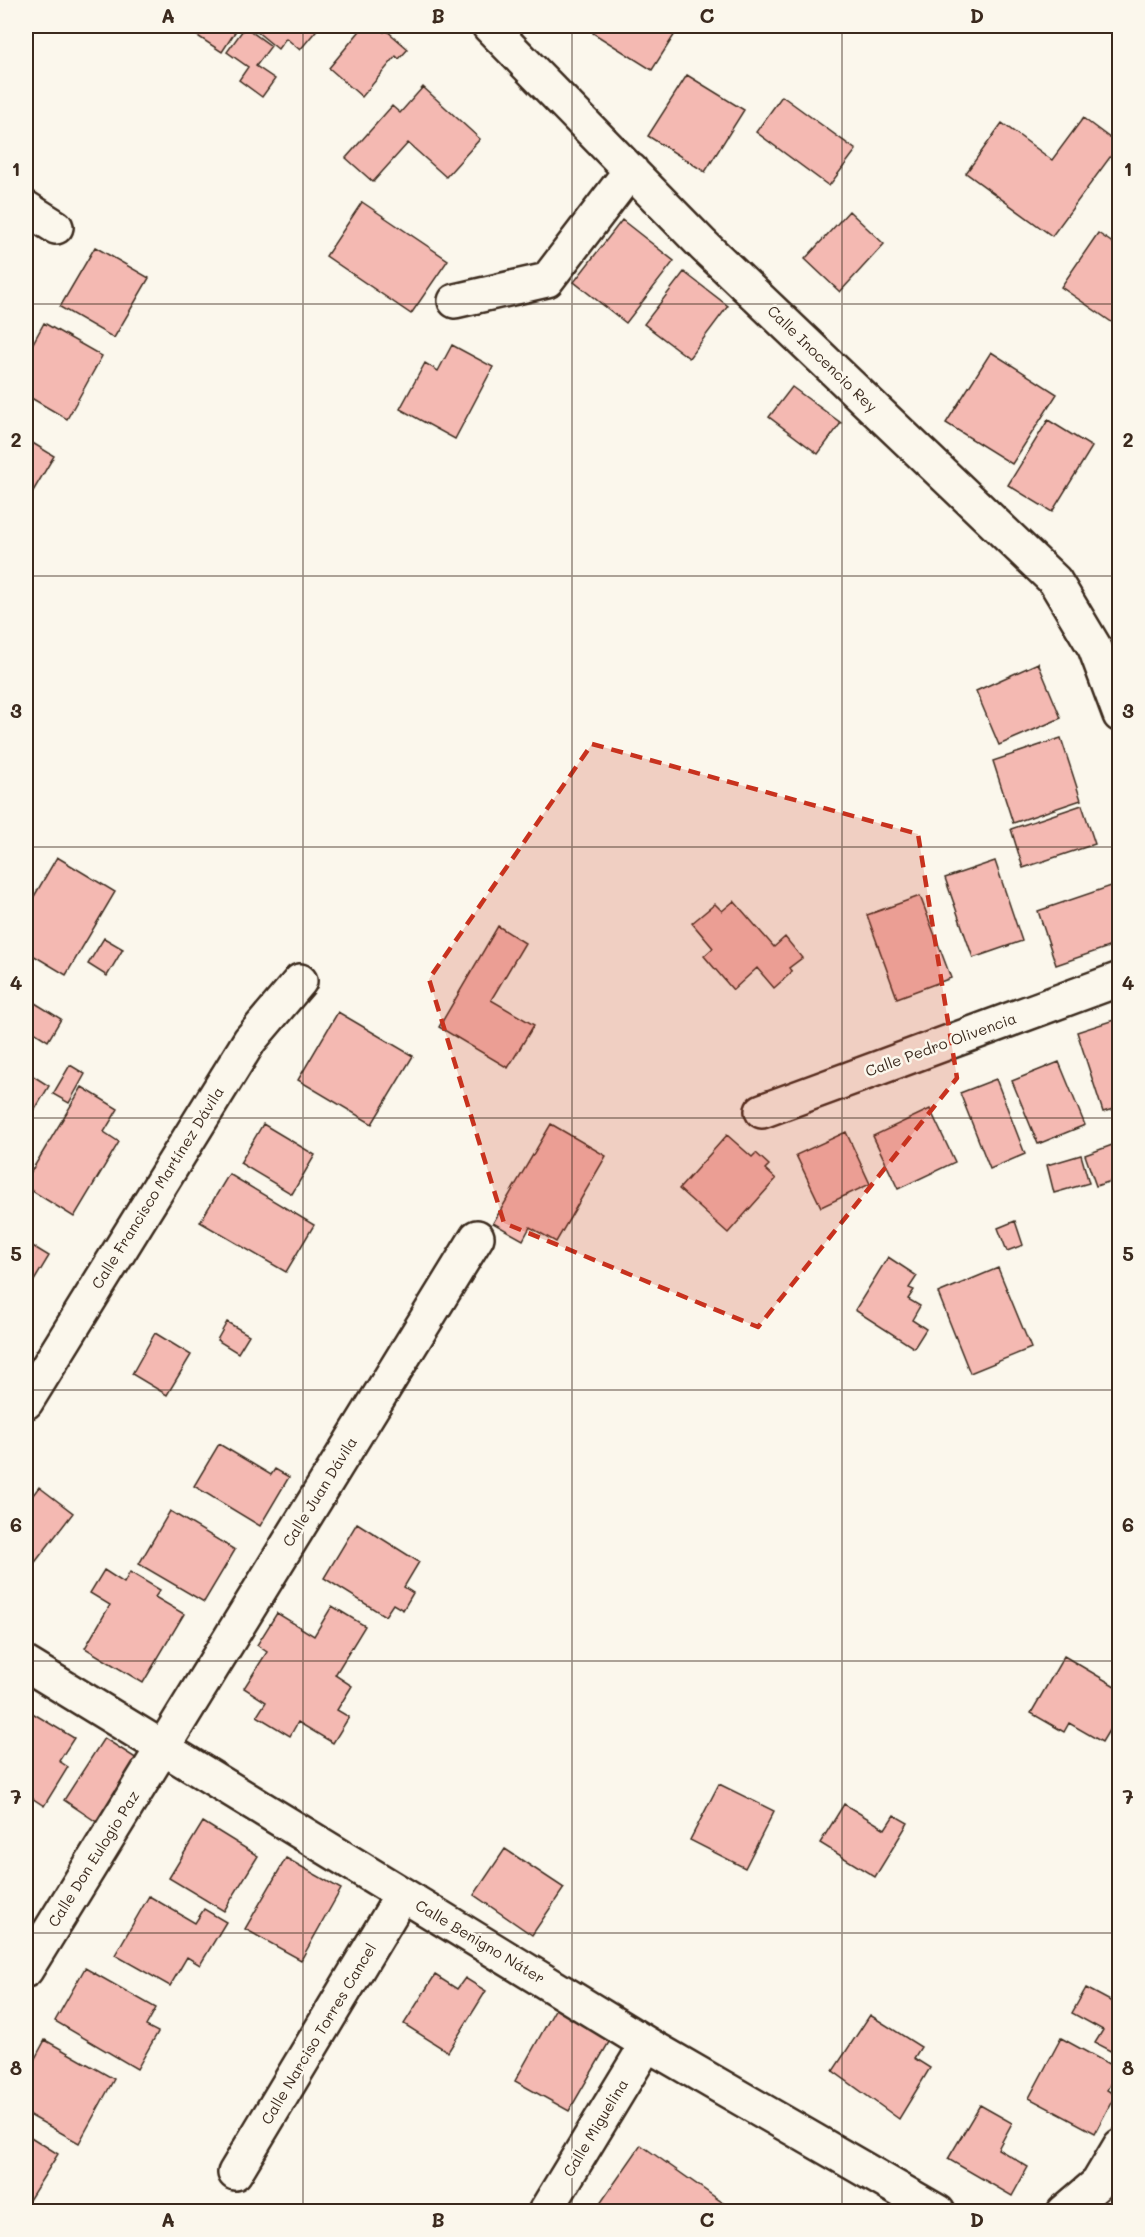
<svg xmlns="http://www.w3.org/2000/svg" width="1145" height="2237" font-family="Mali,sans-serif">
<rect width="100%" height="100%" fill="#fbf7ec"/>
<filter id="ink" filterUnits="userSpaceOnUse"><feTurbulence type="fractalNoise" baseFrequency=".0167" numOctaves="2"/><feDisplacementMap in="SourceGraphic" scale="12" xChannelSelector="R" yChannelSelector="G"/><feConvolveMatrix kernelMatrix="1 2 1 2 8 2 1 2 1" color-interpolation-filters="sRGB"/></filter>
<g filter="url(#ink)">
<path fill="#f4b9b2" stroke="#3b2a1e" stroke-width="1.5" d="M 198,26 L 239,26 L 222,52 L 193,33 Z
M 250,26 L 320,26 L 300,50 L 286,38 L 278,49 Z
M 364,26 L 376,26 L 384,32 L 386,30 L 408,49 L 399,59 L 396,56 L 362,97 L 329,68 Z
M 598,26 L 680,26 L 652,70 L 593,33 Z
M 245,27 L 271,46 L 256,66 L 275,79 L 262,97 L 239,80 L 248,67 L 227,52 Z
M 687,75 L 744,110 L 705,172 L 648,136 Z
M 423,87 L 480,139 L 446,177 L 408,143 L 373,182 L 346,158 L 392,106 L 400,113 Z
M 782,96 L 856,150 L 829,186 L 756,132 Z
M 1083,118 L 1119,145 L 1052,236 L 966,173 L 1002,123 L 1052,160 Z
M 362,202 L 448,260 L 411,314 L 326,256 Z
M 849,211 L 884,244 L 840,292 L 805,259 Z
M 622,220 L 674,261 L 626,323 L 574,282 Z
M 1098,233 L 1120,248 L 1120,313 L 1113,323 L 1061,287 Z
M 95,247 L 149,278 L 114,338 L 60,307 Z
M 684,272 L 728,306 L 689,358 L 644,324 Z
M 44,323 L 102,356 L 67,419 L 26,395 L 26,356 Z
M 452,345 L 493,367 L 455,439 L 400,409 L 425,363 L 438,371 Z
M 991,352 L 1057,394 L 1012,464 L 946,423 Z
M 792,387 L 841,423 L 818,454 L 769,417 Z
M 1048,420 L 1092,447 L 1052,512 L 1008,485 Z
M 26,439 L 54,456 L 26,503 Z
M 1038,663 L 1061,718 L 999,745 L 976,691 Z
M 1061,738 L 1081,800 L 1013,823 L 993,761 Z
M 1082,805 L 1095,844 L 1023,868 L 1011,829 Z
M 57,857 L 115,892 L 66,975 L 26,951 L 26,910 Z
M 995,861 L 1022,941 L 973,958 L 945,878 Z
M 1120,883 L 1120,943 L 1056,965 L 1038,911 Z
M 920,896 L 951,978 L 897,998 L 867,915 Z
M 734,901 L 774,947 L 785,937 L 802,958 L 789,968 L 792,972 L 774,988 L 757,968 L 733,990 L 704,956 L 713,948 L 692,923 L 715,904 L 722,911 Z
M 498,926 L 525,943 L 491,1000 L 534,1025 L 508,1068 L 439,1027 Z
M 104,938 L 123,949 L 107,976 L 88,964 Z
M 30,1000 L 61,1019 L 48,1041 L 26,1027 L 26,1008 Z
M 338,1012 L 413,1056 L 372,1124 L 298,1080 Z
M 1120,1018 L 1120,1107 L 1103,1112 L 1077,1032 Z
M 1059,1062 L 1085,1125 L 1038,1144 L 1012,1081 Z
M 70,1065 L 85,1074 L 69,1103 L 53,1094 Z
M 30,1074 L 49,1086 L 27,1123 L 26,1082 Z
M 996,1079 L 1025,1154 L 990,1169 L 960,1093 Z
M 82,1087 L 118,1109 L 104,1132 L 119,1142 L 74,1217 L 26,1187 L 26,1180 Z
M 930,1109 L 955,1162 L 898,1189 L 873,1136 Z
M 263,1124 L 315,1155 L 292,1194 L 240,1163 Z
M 551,1124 L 606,1156 L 556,1242 L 530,1227 L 523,1240 L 493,1223 Z
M 846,1132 L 870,1184 L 821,1207 L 796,1155 Z
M 727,1135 L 752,1157 L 756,1153 L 769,1165 L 765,1169 L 776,1179 L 728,1233 L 679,1189 Z
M 1115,1144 L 1120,1157 L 1120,1178 L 1096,1186 L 1085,1155 Z
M 1081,1155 L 1089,1183 L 1054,1193 L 1047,1165 Z
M 229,1174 L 314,1225 L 286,1272 L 200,1222 Z
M 1015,1221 L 1023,1245 L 1007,1251 L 998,1228 Z
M 26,1242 L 49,1256 L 26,1294 Z
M 888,1257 L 917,1276 L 909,1288 L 914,1290 L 908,1299 L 920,1306 L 912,1320 L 926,1329 L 914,1348 L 855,1310 Z
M 998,1268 L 1031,1348 L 970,1373 L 938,1293 Z
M 227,1322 L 249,1335 L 238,1353 L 217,1340 Z
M 155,1333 L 191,1355 L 167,1395 L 132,1374 Z
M 219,1444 L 271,1475 L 275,1469 L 289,1477 L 260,1526 L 194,1486 Z
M 39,1487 L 73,1513 L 26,1574 L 26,1504 Z
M 170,1511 L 235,1550 L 204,1602 L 139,1564 Z
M 357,1523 L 419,1562 L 404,1587 L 413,1593 L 403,1610 L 393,1604 L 385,1616 L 324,1578 Z
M 104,1570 L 124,1583 L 130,1572 L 160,1590 L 155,1597 L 184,1614 L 143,1683 L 85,1648 L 110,1605 L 90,1593 Z
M 332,1606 L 365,1626 L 335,1675 L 352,1686 L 337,1710 L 349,1717 L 333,1743 L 298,1722 L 290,1736 L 257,1716 L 266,1702 L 244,1688 L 267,1652 L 257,1645 L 277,1613 L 314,1636 Z
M 1064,1656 L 1120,1689 L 1120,1712 L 1102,1742 L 1069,1723 L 1064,1732 L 1031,1713 Z
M 29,1711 L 74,1738 L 59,1761 L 68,1767 L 44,1806 L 26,1794 L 26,1716 Z
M 104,1738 L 145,1764 L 104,1827 L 64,1800 Z
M 719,1784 L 774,1811 L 745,1868 L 690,1840 Z
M 844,1804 L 885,1829 L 894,1815 L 908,1823 L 875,1877 L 820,1843 Z
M 203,1822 L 258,1856 L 224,1911 L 169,1878 Z
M 505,1849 L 564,1888 L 532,1935 L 474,1895 Z
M 286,1858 L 341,1889 L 301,1960 L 245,1929 Z
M 149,1896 L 195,1923 L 204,1909 L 226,1922 L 200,1965 L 187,1957 L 170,1986 L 115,1955 Z
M 85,1968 L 156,2008 L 146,2026 L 158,2032 L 137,2069 L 55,2021 Z
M 435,1975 L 457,1989 L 465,1978 L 486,1991 L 448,2052 L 404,2024 Z
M 1086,1988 L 1114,2003 L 1120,1994 L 1120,2056 L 1095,2043 L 1103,2030 L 1072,2013 Z
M 557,2006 L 612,2037 L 569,2111 L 515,2081 Z
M 870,2015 L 921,2047 L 914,2058 L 930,2068 L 899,2119 L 833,2071 Z
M 1061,2038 L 1118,2069 L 1107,2090 L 1115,2095 L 1095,2133 L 1029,2098 Z
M 45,2040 L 114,2079 L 79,2143 L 26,2113 L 26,2075 Z
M 980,2105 L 1012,2123 L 998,2149 L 1028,2167 L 1012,2196 L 948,2159 Z
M 26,2134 L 58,2154 L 26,2205 Z
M 641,2145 L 726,2205 L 721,2212 L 603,2212 L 597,2208 Z"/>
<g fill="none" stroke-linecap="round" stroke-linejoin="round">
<g stroke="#3b2a1e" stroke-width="38">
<path id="minor" d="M 489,26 L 703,245 L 1055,581 L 1095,648 L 1120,715
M 26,208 L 56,227
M 455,301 L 547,280 L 631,170
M 762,1111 L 1120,979
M 26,1402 L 250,1040 L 300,981
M 26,1664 L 647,2044 L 938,2212
M 26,1970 L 477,1237
M 235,2173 L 402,1895
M 545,2212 L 647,2044
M 1064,2212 L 1098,2183 L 1120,2146"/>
</g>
<use href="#minor" stroke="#fbf7ec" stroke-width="33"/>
</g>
</g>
<path fill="#c8321e" fill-opacity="0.2" stroke="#c8321e" stroke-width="4.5" stroke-dasharray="12 8" stroke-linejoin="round" d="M 592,744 L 918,834 L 957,1078 L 758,1327 L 504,1223 L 429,979 Z"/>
<path fill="none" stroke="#3b2a1e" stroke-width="1.5" stroke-opacity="0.55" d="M 303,26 L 303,2212M 572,26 L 572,2212M 842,26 L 842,2212M 26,304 L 1120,304M 26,576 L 1120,576M 26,847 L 1120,847M 26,1118 L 1120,1118M 26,1390 L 1120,1390M 26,1661 L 1120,1661M 26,1933 L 1120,1933"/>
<g text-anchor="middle" stroke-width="5" stroke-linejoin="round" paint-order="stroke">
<g font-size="15" fill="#3b2a1e" stroke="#fbf7ec">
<text transform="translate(822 359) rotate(44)" y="5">Calle Inocencio Rey</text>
<text transform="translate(941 1045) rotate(-20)" y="5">Calle Pedro Olivencia</text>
<text transform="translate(158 1188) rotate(-58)" y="5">Calle Francisco Martínez Dávila</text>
<text transform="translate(320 1492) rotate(-58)" y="5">Calle Juan Dávila</text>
<text transform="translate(94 1859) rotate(-58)" y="5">Calle Don Eulogio Paz</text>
<text transform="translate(480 1942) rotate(31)" y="5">Calle Benigno Náter</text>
<text transform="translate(319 2034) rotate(-59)" y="5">Calle Narciso Torres Cancel</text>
<text transform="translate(596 2128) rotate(-59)" y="5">Calle Miguelina</text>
</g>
</g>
<rect width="1145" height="2237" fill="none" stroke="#fbf7ec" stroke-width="66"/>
<rect x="33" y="33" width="1079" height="2171" fill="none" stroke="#3b2a1e" stroke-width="2"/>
<g font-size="20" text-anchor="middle" font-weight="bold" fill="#3b2a1e">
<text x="168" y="23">A</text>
<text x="438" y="23">B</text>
<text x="707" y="23">C</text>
<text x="977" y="23">D</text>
<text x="16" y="176">1</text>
<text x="1128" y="176">1</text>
<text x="16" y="447">2</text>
<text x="1128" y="447">2</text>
<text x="16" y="718">3</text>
<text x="1128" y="718">3</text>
<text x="16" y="990">4</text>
<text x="1128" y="990">4</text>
<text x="16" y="1261">5</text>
<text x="1128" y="1261">5</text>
<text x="16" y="1532">6</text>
<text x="1128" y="1532">6</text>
<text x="16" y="1804">7</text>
<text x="1128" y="1804">7</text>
<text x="16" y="2075">8</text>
<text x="1128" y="2075">8</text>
<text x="168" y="2227">A</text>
<text x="438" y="2227">B</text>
<text x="707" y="2227">C</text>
<text x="977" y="2227">D</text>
</g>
</svg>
